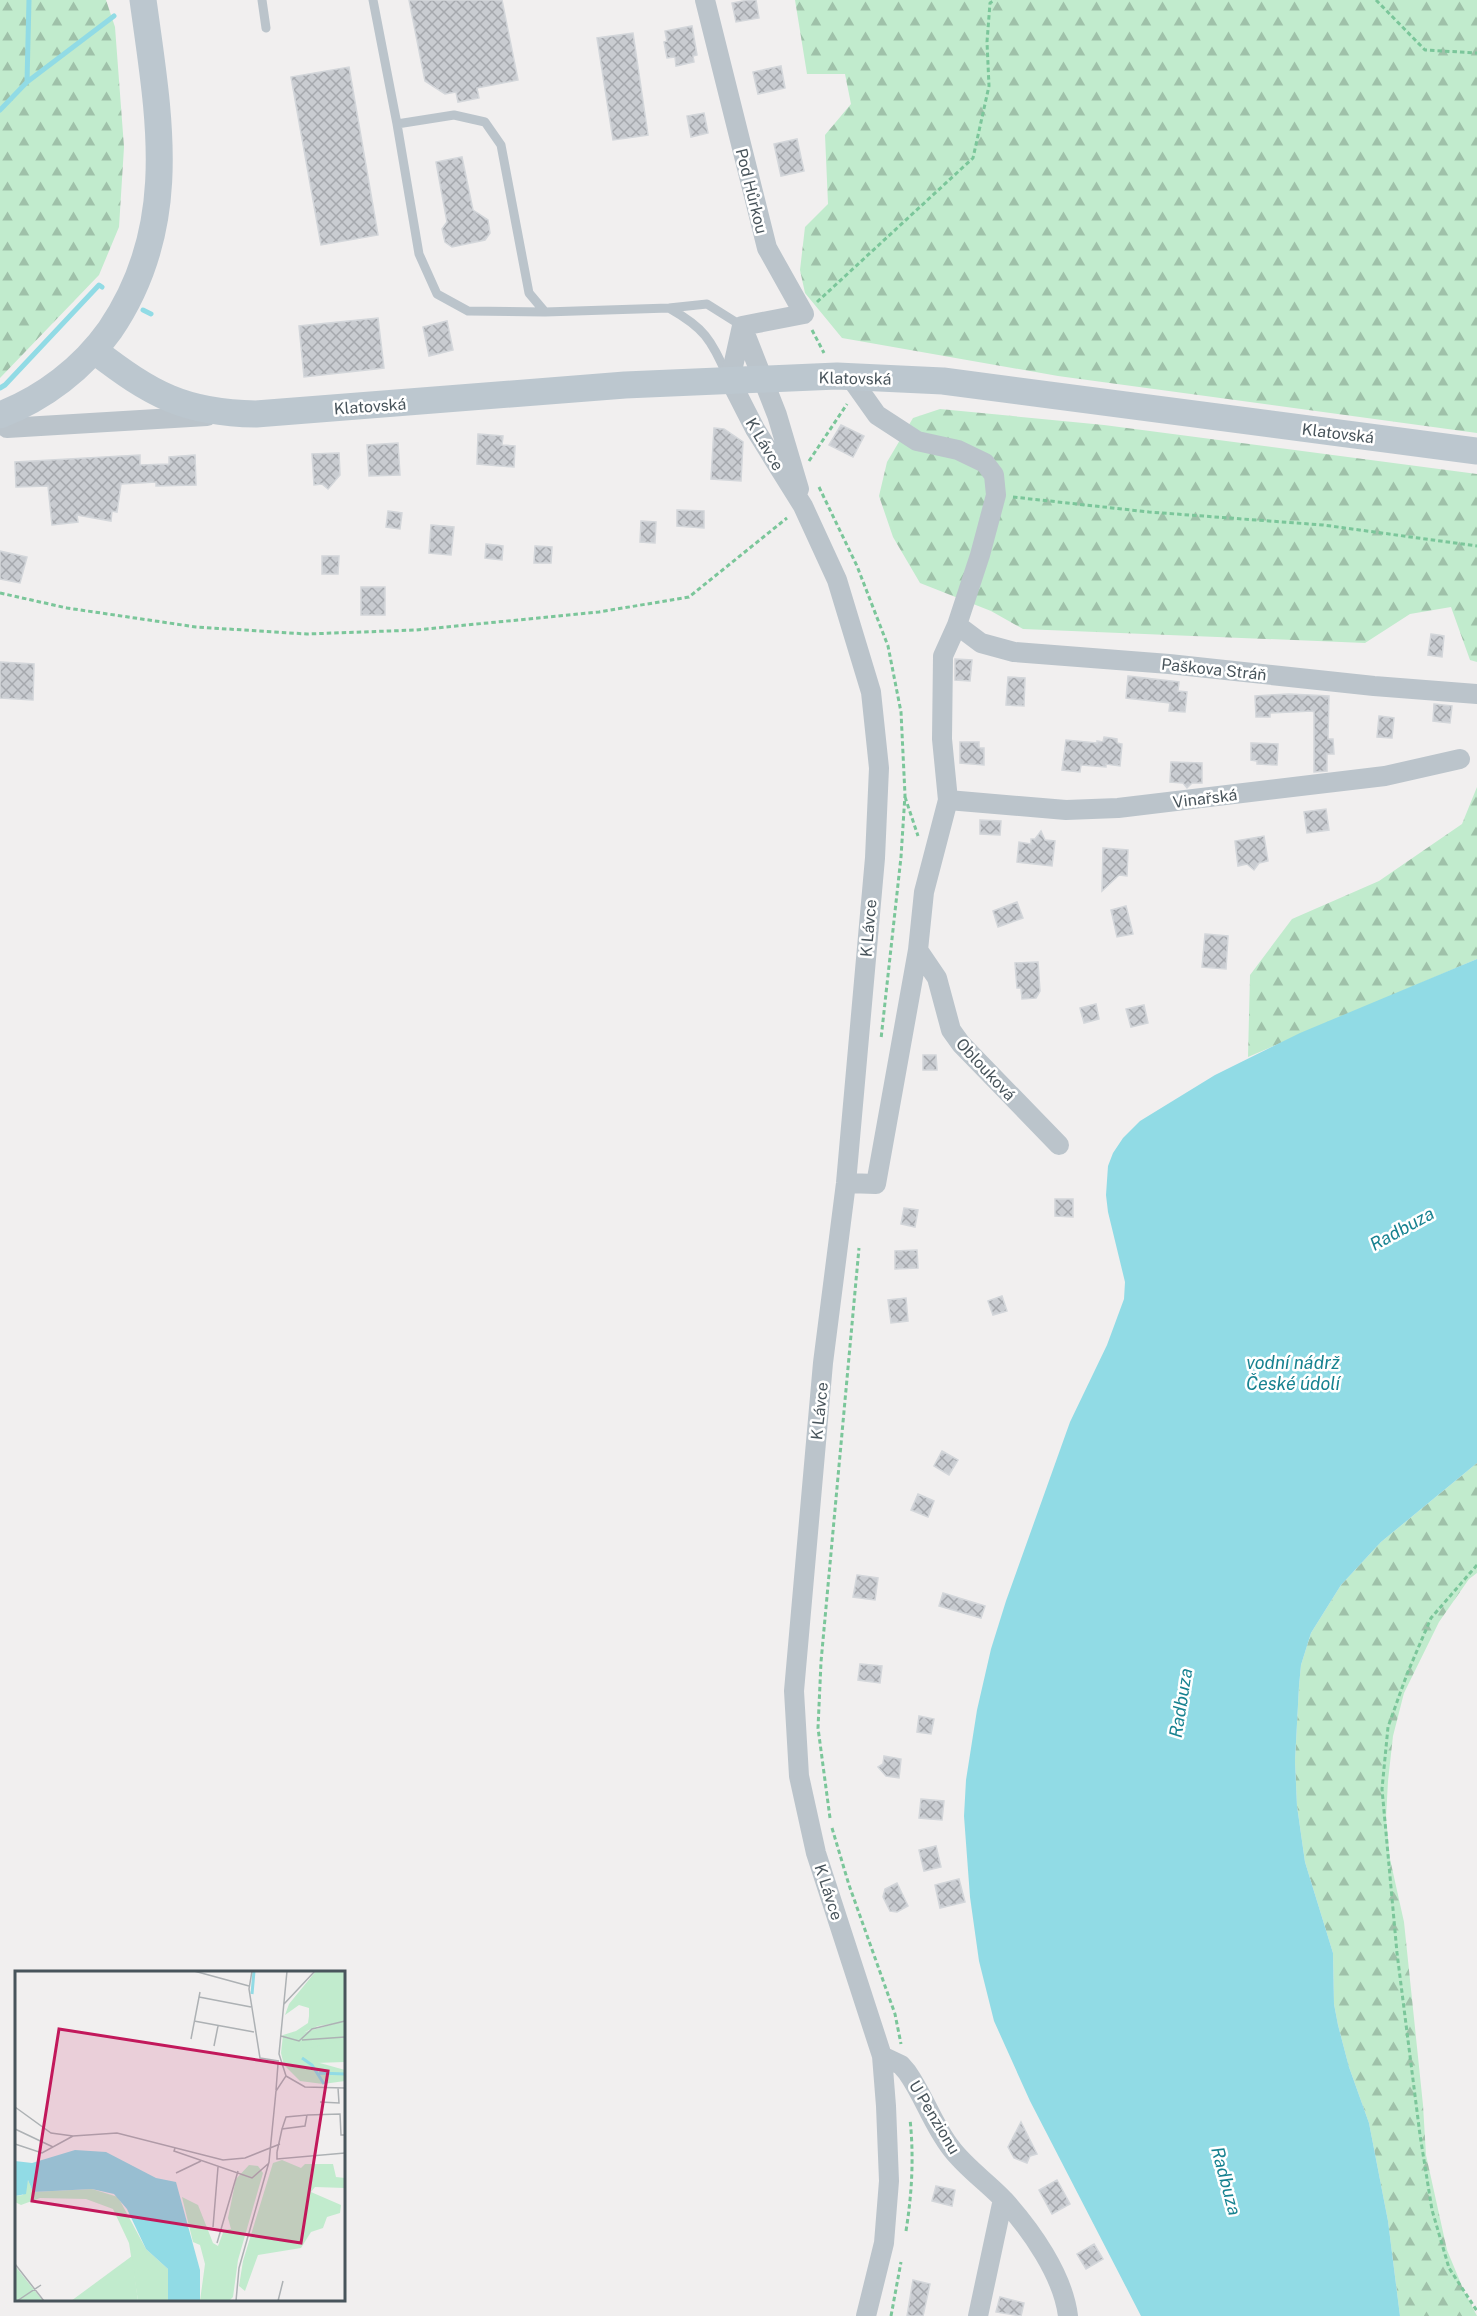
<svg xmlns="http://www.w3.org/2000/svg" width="1477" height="2316" font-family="'Public Sans',sans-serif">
<defs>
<pattern id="forest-firs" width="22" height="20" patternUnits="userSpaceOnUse" patternTransform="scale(1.5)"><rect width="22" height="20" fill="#c1ebcd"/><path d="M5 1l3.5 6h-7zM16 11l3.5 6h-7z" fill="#9fc1a9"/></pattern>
<pattern id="building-cross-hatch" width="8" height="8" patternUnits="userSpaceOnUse" patternTransform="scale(1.5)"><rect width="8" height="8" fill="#c9ccd1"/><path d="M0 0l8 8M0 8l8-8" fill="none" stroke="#a5a8ad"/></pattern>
</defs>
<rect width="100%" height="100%" fill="#f1efef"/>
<path fill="url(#forest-firs)" d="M 0,0 L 106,0 L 115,27 L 124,147 L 119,227 L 99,275 L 0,378 Z
M 795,0 L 1477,0 L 1477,433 L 1058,376 L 842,338 L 805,293 L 800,270 L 805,227 L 828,204 L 825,135 L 851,104 L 845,74 L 807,74 Z
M 940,409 L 1104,425 L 1477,474 L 1477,662 L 1470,660 L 1451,607 L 1410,614 L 1365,643 L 1023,629 L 991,611 L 920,583 L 893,537 L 879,496 L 887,462 L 913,418 Z
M 1477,787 L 1477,959 L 1248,1057 L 1250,975 L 1292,919 L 1379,881 L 1462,824 Z
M 1477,1463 L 1477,1573 L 1469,1579 L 1439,1622 L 1404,1693 L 1393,1736 L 1388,1781 L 1386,1818 L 1390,1859 L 1404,1922 L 1423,2105 L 1426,2155 L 1447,2250 L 1464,2291 L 1477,2316 L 1400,2316 L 1388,2221 L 1369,2123 L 1349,2067 L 1338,2025 L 1334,2004 L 1333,1953 L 1305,1862 L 1297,1806 L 1295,1761 L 1299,1686 L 1301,1665 L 1311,1633 L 1341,1585 L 1381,1542 Z"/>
<path fill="#91dbe5" d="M 1477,959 L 1477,1463 L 1381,1542 L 1341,1585 L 1311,1633 L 1301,1665 L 1299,1686 L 1295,1761 L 1297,1806 L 1305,1862 L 1333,1953 L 1334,2004 L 1338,2025 L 1349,2067 L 1369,2123 L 1388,2221 L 1400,2316 L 1141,2316 L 1030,2101 L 994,2021 L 979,1961 L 970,1897 L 964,1816 L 966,1780 L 977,1710 L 991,1649 L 1006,1601 L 1070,1422 L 1107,1345 L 1124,1299 L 1125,1282 L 1108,1212 L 1106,1195 L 1108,1166 L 1113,1153 L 1123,1138 L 1140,1121 L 1215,1075 L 1300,1033 Z"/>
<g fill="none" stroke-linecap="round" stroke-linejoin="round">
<path stroke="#91dbe5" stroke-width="5" d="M 27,82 L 29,0
M 0,110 L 27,82 L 114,16
M 143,310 L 151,314
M 0,388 L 5,385 L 99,285 L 102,287"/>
</g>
<path fill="url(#building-cross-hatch)" stroke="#d3d6da" stroke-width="1.5" d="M 409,0 L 502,0 L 518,80 L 477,88 L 479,98 L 458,102 L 456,92 L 445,94 L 425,81 Z
M 748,0 L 756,0 L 759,18 L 736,22 L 732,3 Z
M 692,26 L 697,55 L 693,56 L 694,62 L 676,66 L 675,57 L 667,58 L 664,42 L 667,41 L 665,31 Z
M 633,33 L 648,135 L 613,140 L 597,38 Z
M 781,66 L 785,88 L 758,94 L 753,72 Z
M 349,67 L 378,235 L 321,245 L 291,77 Z
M 704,113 L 708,133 L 691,137 L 687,116 Z
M 797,139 L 804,171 L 781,176 L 774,144 Z
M 462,157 L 473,210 L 488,220 L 490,233 L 485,240 L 452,247 L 445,242 L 442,229 L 447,222 L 436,162 Z
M 378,318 L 384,368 L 304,377 L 299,326 Z
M 447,321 L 453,350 L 429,356 L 423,327 Z
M 841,425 L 864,436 L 853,457 L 829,445 Z
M 714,428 L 724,429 L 743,442 L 741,481 L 711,479 Z
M 478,434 L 503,436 L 502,445 L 515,446 L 514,467 L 477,464 Z
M 398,443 L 400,475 L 369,476 L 367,445 Z
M 339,453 L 340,475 L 328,489 L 322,484 L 314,485 L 312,454 Z
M 140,455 L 140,465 L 169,464 L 169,457 L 195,455 L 196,485 L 156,486 L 156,482 L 121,484 L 117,512 L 112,511 L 111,521 L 77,515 L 78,522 L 52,525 L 48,486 L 16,487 L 15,462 Z
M 677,510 L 704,511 L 704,528 L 677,526 Z
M 388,511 L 402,513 L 400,529 L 386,527 Z
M 641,521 L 656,522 L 655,543 L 640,542 Z
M 431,525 L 454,527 L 451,555 L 429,553 Z
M 486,544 L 503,546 L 502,560 L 485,558 Z
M 535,546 L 552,547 L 551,563 L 534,563 Z
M 0,551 L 27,557 L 20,583 L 0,579 Z
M 322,556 L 339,556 L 338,574 L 322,574 Z
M 361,587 L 385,587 L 385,615 L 361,615 Z
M 1431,634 L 1444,636 L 1442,657 L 1428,655 Z
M 955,659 L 972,660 L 970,681 L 955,680 Z
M 0,662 L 34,664 L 33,700 L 0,698 Z
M 1128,676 L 1179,682 L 1178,691 L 1187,692 L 1185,712 L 1169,711 L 1170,703 L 1126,698 Z
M 1008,677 L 1025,678 L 1024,706 L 1006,705 Z
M 1289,694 L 1329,696 L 1328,739 L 1333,739 L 1334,754 L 1327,754 L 1327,771 L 1314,772 L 1314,712 L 1312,711 L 1270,713 L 1270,717 L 1256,717 L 1255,696 Z
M 1434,704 L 1452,706 L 1450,723 L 1433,721 Z
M 1379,716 L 1394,718 L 1392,738 L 1377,737 Z
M 1104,737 L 1117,739 L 1117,743 L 1122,744 L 1120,766 L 1106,764 L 1106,767 L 1081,765 L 1080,772 L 1062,770 L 1066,740 L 1097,743 L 1097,741 L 1103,742 Z
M 960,742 L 979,742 L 979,748 L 984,748 L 984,765 L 960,763 Z
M 1251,743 L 1278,744 L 1277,765 L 1257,764 L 1257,761 L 1251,760 Z
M 1171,762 L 1202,763 L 1202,783 L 1192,783 L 1187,788 L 1183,783 L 1170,782 Z
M 1326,809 L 1329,830 L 1307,833 L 1304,812 Z
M 980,820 L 1001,821 L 1000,835 L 980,834 Z
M 1041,831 L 1045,840 L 1055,841 L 1052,866 L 1017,862 L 1019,842 L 1031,844 L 1031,839 L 1035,839 Z
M 1264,836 L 1268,861 L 1259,863 L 1254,870 L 1247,864 L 1238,866 L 1235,841 Z
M 1103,848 L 1128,850 L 1127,876 L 1119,875 L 1102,891 Z
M 1017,902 L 1023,918 L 998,927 L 993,911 Z
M 1126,906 L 1133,934 L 1117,937 L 1111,910 Z
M 1205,934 L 1228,936 L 1226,969 L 1202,967 Z
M 1038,962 L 1040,991 L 1036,998 L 1022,999 L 1021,988 L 1017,988 L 1015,963 Z
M 1096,1004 L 1099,1019 L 1084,1023 L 1080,1008 Z
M 1144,1005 L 1148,1023 L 1131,1027 L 1126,1009 Z
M 923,1055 L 936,1055 L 937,1070 L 923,1070 Z
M 1055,1199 L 1073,1199 L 1073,1217 L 1055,1216 Z
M 904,1208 L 918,1210 L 915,1227 L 901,1224 Z
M 917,1250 L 918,1268 L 895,1269 L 895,1251 Z
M 1002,1296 L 1007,1311 L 993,1315 L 988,1301 Z
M 906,1298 L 908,1321 L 891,1323 L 888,1300 Z
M 942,1451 L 958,1460 L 949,1475 L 934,1466 Z
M 918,1494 L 934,1501 L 928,1517 L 911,1510 Z
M 857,1575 L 878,1578 L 875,1600 L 853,1597 Z
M 943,1593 L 985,1606 L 981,1618 L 939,1606 Z
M 860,1664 L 882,1666 L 880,1683 L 858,1680 Z
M 919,1716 L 934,1719 L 931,1734 L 917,1732 Z
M 884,1756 L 901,1759 L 899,1778 L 886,1776 L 878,1767 L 883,1764 Z
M 921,1799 L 944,1801 L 942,1820 L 919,1818 Z
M 936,1846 L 941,1867 L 924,1871 L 919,1850 Z
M 959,1879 L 965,1902 L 940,1908 L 935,1885 Z
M 897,1883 L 908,1906 L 897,1912 L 890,1911 L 883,1897 L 885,1889 Z
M 1021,2122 L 1037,2154 L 1030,2156 L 1027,2163 L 1014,2158 L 1008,2147 Z
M 1057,2180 L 1070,2204 L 1052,2214 L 1039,2190 Z
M 936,2186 L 955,2190 L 952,2206 L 932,2201 Z
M 1094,2244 L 1103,2259 L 1086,2269 L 1077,2254 Z
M 913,2280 L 930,2284 L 923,2316 L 907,2316 Z
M 1000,2297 L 1024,2303 L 1021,2316 L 996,2312 Z"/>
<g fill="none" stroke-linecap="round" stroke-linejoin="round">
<path stroke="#7bc69a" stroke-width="3" stroke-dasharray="4.5 3" stroke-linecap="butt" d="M 1376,0 L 1425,50 L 1477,53
M 817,302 L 973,158 L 989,86 L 987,42 L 990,3 L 995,0
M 812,330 L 824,353
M 809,461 L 847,404
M 819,487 L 857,566 L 888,646 L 901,712 L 905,795 L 901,857 L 881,1039
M 1013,497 L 1149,512 L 1323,525 L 1477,546
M 0,593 L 67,608 L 196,627 L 307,634 L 416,630 L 599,612 L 689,597 L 787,518
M 905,797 L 918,836
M 1477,1565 L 1431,1618 L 1407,1674 L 1388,1727 L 1382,1789 L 1397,1953 L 1420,2135 L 1432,2210 L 1449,2268 L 1477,2311
M 830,1818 L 818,1728 L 821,1662 L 859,1248
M 832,1828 L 849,1885 L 895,2014 L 901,2044
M 906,2231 C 912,2193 914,2157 910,2119
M 891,2316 L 901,2262"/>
<path stroke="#bbc4cb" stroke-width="9" d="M 262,0 L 266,28
M 373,0 L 397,124
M 669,308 C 706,329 710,339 728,377
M 545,312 L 468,311 L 437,294 L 419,254 L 397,124 L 454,115 L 485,122 L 501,145 L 529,293 L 545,312 L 669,308 L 707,304 L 742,326"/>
<path stroke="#bbc4cb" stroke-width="20" d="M 705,0 L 767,248 L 804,314 L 742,326
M 742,326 L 730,380 L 755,429 L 803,506 L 837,580 L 871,692 L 879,768 L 875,858 L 846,1183 L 823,1363 L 794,1691 L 799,1776 L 816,1853 L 882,2056 L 886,2106 L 889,2181 L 884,2243 L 866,2316
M 742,326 L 777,415 L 799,489
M 7,428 L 207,416
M 957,625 L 981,643 L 1014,652 L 1169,664 L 1374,686 L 1477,694
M 948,800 L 1066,810 L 1118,808 L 1385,776 L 1460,759
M 918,950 L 937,978 L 951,1030 L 961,1044 L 1059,1145
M 846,1183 L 876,1184 L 918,950 L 924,892 L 948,800 L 942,739 L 943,656 L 957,625 L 980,555 L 996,495 L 994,475 L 985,463 L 958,450 L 917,441 L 877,415 L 850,377
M 882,2056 L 901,2065 L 907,2072 C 924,2096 933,2125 951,2148 C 966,2168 987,2182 1004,2200 C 1031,2230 1063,2275 1068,2316
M 978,2316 L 1003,2199"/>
<path stroke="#bcc7cf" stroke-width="27" d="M 95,351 C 151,394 184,413 256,414 L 625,385 L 837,376 L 943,381 L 1477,451
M 0,415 C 44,398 83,368 110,330 C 181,226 159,117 143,0"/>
</g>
<g text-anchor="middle" stroke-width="5" stroke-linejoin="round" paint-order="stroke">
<g font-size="16" fill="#48545b" stroke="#fff">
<text transform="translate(752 191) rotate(76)" y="6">Pod Hůrkou</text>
<text transform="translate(855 378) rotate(1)" y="6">Klatovská</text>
<text transform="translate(370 406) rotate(-4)" y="6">Klatovská</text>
<text transform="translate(1338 433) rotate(7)" y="6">Klatovská</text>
<text transform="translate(765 444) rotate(59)" y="6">K Lávce</text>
<text transform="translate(1214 669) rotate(6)" y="6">Paškova Stráň</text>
<text transform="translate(1205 798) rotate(-7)" y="6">Vinařská</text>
<text transform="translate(868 928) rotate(-85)" y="6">K Lávce</text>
<text transform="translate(986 1069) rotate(47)" y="6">Oblouková</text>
<text transform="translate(819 1411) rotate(-84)" y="6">K Lávce</text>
<text transform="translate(829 1892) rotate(72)" y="6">K Lávce</text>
<text transform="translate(935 2117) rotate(59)" y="6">U Penzionu</text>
</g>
<g font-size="18" font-style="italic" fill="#178290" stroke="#fff">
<text transform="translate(1402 1229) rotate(-29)" y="6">Radbuza</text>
<text x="1293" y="1369">vodní nádrž<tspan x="1293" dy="21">České údolí</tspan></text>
<text transform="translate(1181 1703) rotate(-81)" y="6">Radbuza</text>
<text transform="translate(1226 2181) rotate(75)" y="6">Radbuza</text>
</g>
</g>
<g transform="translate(15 1971)">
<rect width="330" height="330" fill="#f1efef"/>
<path d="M 330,50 L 330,91 L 300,92 L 287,87 L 285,66 L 290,61 ZM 0,295 L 28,330 L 0,330 Z" fill="#c1ebcd"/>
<path d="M 301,0 L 330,0 L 330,51 L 303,55 L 290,61 L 286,69 L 303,67 L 302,61 L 310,60 L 311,67 L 330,68 L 287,79 L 287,87 L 330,99 L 330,110 L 308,113 L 285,110 L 269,94 L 266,82 L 268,64 L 281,60 L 293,52 L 294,45 L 294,37 L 284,34 L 270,44 L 274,33 ZM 267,189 L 286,197 L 290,193 L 318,193 L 321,206 L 330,207 L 330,217 L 300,216 L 296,221 L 326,234 L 325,242 L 312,246 L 308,257 L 296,261 L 286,277 L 243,284 L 230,320 L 224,315 L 228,290 L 258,192 ZM 234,194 L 243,195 L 248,202 L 223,289 L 218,326 L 214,330 L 185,330 L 190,293 L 185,274 L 178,271 L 167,226 L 183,234 L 198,272 L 203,275 L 209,259 L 216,258 L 213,247 L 221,208 ZM 13,209 L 18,221 L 77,218 L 103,226 L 131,278 L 153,298 L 153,330 L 123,330 L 114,272 L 98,238 L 71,228 L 25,227 L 6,234 L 0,231 L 0,225 L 8,224 Z" fill="#c1ebcd"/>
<path d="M 117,285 L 123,330 L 56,330 Z" fill="#c1ebcd"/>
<path d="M 60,179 L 91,181 L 141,207 L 161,211 L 185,299 L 185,330 L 153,330 L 153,298 L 131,278 L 112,238 L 99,223 L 77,218 L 18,221 L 13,209 L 11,223 L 0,225 L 0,190 L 17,192 Z" fill="#91dbe5"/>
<path fill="none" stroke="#91dbe5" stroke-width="3" d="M 237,23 L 239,0M 287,87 L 297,94 L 309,113M 304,102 L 330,103"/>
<path fill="none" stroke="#adb1b4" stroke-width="1.5" d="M 179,0 L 234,15M 237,0 L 234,18 L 245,87 L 264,90M 184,26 L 236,36M 269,33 L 300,0M 179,50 L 239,61M 266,65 L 284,70 L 297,58 L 330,50M 176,68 L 185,21M 287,69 L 330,66M 199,75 L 203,55M 271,105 L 290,116 L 330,117M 261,119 L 263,93M 305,131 L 324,132 L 323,117M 0,136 L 36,162 L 58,165 L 102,162 L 208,189 L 230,187 L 265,173M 292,144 L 325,143 L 326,164 L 330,164M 0,158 L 38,176M 0,173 L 27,182 L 58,165M 160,177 L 159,180 L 237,207 L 254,192M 262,181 L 267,158 L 290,155 L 292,144 L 271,146 L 267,158M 262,181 L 262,188 L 330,182M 161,202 L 186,190M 198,256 L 203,196M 202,272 L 223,200M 0,293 L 29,330M 2,330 L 26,314M 221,330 L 224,297 L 254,191 L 261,120 L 271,105 L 264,83 L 272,0M 263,330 L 268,310"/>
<path fill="#c2185b" fill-opacity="0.15" stroke="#c2185b" stroke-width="3" d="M 44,58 L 313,100 L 286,272 L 17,230 Z"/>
<rect width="330" height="330" fill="none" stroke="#48545b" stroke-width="3"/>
</g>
</svg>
